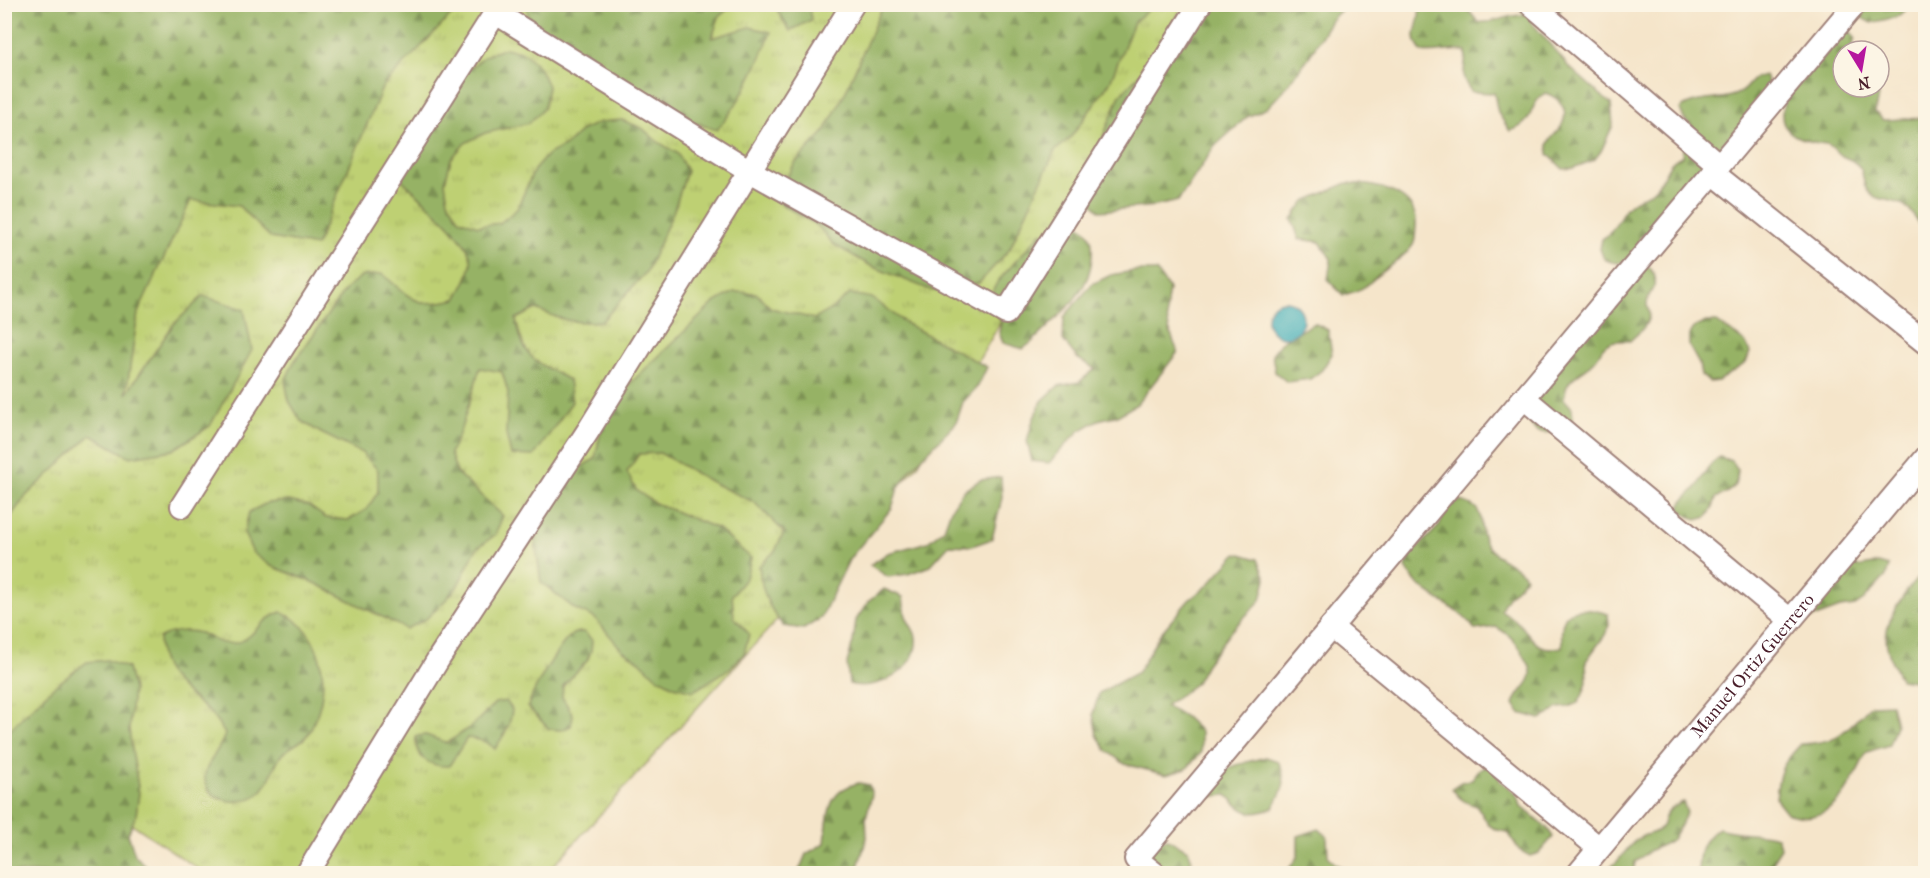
<svg xmlns="http://www.w3.org/2000/svg" width="1930" height="878" font-family="'IM FELL French Canon',serif">
<defs>
<pattern id="grass-tufts" width="24" height="20" patternUnits="userSpaceOnUse" patternTransform="scale(1.5)"><rect width="24" height="20" fill="#bed073"/><path d="M3 7l-1-3M5 7V3M7 7l1-3M15 17l-1-3M17 17v-4M19 17l1-3" fill="none" stroke="#a5b264"/></pattern>
<pattern id="forest-firs" width="22" height="20" patternUnits="userSpaceOnUse" patternTransform="scale(1.5)"><rect width="22" height="20" fill="#96b265"/><path d="M5 1l3.5 6h-7zM16 11l3.5 6h-7z" fill="#7c9053"/></pattern>
</defs>
<rect width="100%" height="100%" fill="#fcf5e5"/>
<filter id="ink" filterUnits="userSpaceOnUse"><feTurbulence type="fractalNoise" baseFrequency=".0167" numOctaves="2"/><feDisplacementMap in="SourceGraphic" scale="12" xChannelSelector="R" yChannelSelector="G"/><feConvolveMatrix kernelMatrix="1 2 1 2 8 2 1 2 1" color-interpolation-filters="sRGB"/></filter>
<filter id="wash" filterUnits="userSpaceOnUse"><feTurbulence type="fractalNoise" baseFrequency=".008" numOctaves="4" result="noise"/><feDisplacementMap in="SourceGraphic" scale="24" xChannelSelector="R" yChannelSelector="G"/><feGaussianBlur stdDeviation="1.35" result="paint"/><feColorMatrix in="noise" values="0 0 0 0 0 0 0 0 0 0 0 0 0 0 0 0 0 1.4 0 .05"/><feComposite in="paint" operator="in"/></filter>
<g filter="url(#wash)">
<rect width="100%" height="100%" fill="#f5e5ca"/>
<path fill="url(#grass-tufts)" stroke="#84784f" stroke-width="1.5" d="M 5,5 L 1184,5 L 918,465 L 547,873 L 204,873 L 5,737 L 5,535 L 66,218 Z"/>
<path fill="url(#forest-firs)" stroke="#706848" stroke-width="1.5" d="M 5,4 L 461,5 L 383,86 L 316,246 L 271,238 L 239,206 L 191,200 L 138,313 L 126,394 L 173,325 L 203,296 L 244,309 L 252,350 L 210,426 L 173,450 L 130,457 L 91,435 L 26,496 L 5,524 Z
M 527,5 L 732,5 L 719,17 L 712,38 L 750,27 L 771,32 C 758,66 741,102 717,130 L 675,116 L 542,32 L 528,15 Z
M 778,5 L 809,5 L 811,20 L 790,31 L 778,12 Z
M 883,5 L 1154,5 L 1134,22 L 1110,82 L 1071,137 L 1055,151 L 1009,250 L 979,283 L 959,288 L 933,291 L 871,266 L 833,244 L 818,226 L 781,204 L 784,182 L 795,163 L 825,131 L 845,93 Z
M 1201,5 L 1346,5 L 1331,20 L 1309,57 L 1283,91 L 1267,108 L 1247,117 L 1215,146 L 1178,201 L 1156,206 L 1100,211 L 1084,195 L 1088,174 L 1120,95 L 1194,16 Z
M 1419,5 L 1464,5 L 1478,22 C 1495,24 1508,14 1525,15 L 1517,5 L 1563,5 L 1556,17 L 1536,21 L 1528,18 L 1568,66 L 1611,104 L 1613,125 L 1601,151 L 1594,160 L 1573,168 L 1563,169 L 1548,154 C 1548,151 1548,147 1548,144 C 1550,137 1559,132 1562,125 C 1570,109 1559,97 1545,93 C 1526,107 1537,122 1510,131 L 1498,113 L 1494,93 L 1472,92 C 1458,76 1466,71 1466,52 C 1451,47 1438,55 1422,52 C 1406,33 1423,25 1419,5 Z
M 1861,5 L 1906,5 L 1905,11 L 1896,17 L 1871,23 L 1862,18 L 1859,8 Z
M 1848,29 L 1855,37 L 1851,51 L 1843,51 L 1843,87 L 1876,87 L 1879,90 L 1875,112 L 1883,120 L 1925,118 L 1925,231 C 1915,223 1914,211 1905,206 C 1894,198 1876,203 1867,190 C 1861,181 1866,169 1854,162 C 1850,159 1846,158 1842,156 C 1837,152 1832,146 1827,144 C 1827,144 1818,143 1818,143 C 1808,141 1795,138 1788,130 C 1779,121 1782,110 1785,100 Z
M 505,48 L 524,53 L 539,67 L 548,86 L 544,108 L 529,123 L 485,133 L 465,143 L 451,159 L 445,182 L 448,201 L 459,219 L 478,226 L 500,223 L 517,209 L 534,170 L 548,154 L 566,145 L 582,130 L 600,122 L 622,120 L 642,128 L 658,142 L 677,153 L 687,171 L 674,210 L 647,271 L 602,321 C 574,324 561,320 536,309 L 516,319 C 524,361 535,361 569,380 L 572,402 L 534,456 L 511,455 L 506,434 L 508,392 L 502,372 L 480,368 L 460,432 L 450,453 L 457,473 L 503,516 L 495,535 L 477,548 L 457,587 L 443,603 L 426,619 L 406,629 L 313,582 L 271,566 L 253,553 L 244,533 L 249,512 L 267,503 L 289,501 L 309,506 L 326,518 L 349,520 L 367,509 L 378,492 L 378,470 L 362,453 L 321,433 L 301,421 L 289,401 L 285,381 L 294,362 L 345,290 L 361,276 L 382,274 C 413,299 414,309 456,299 C 463,287 472,272 471,259 C 468,237 417,195 400,178 L 468,70 L 485,56 Z
M 1765,75 L 1769,86 L 1764,95 L 1738,128 L 1722,144 L 1717,165 L 1688,196 L 1676,198 L 1658,226 L 1639,237 L 1639,247 C 1626,261 1623,268 1604,259 L 1600,249 L 1602,239 C 1617,231 1616,218 1628,206 C 1636,197 1647,197 1655,188 C 1667,176 1665,163 1682,156 C 1682,144 1689,138 1692,127 L 1684,119 L 1680,109 C 1697,96 1720,103 1739,93 C 1751,87 1747,78 1765,75 Z
M 1347,183 C 1373,184 1419,191 1416,227 C 1415,233 1416,240 1413,245 C 1405,257 1392,263 1382,272 C 1364,287 1366,289 1343,295 L 1328,280 L 1331,259 L 1320,242 L 1299,239 L 1292,219 L 1305,201 Z
M 1070,224 C 1081,225 1087,228 1091,239 C 1093,245 1092,251 1092,257 C 1090,295 1056,317 1032,342 L 1023,349 L 1003,343 L 999,333 L 1001,322 L 991,302 L 993,290 L 998,281 L 1041,233 L 1061,232 Z
M 1647,265 C 1665,284 1649,286 1647,304 C 1647,311 1649,307 1649,314 C 1649,325 1637,334 1630,341 C 1623,341 1617,340 1611,342 C 1601,346 1601,353 1595,360 C 1583,375 1566,374 1564,399 L 1572,408 L 1573,419 C 1563,432 1551,435 1536,431 L 1529,422 L 1528,412 L 1582,328 L 1611,313 Z
M 1134,271 L 1156,271 L 1169,289 C 1164,316 1167,327 1178,352 L 1137,404 L 1119,415 L 1098,420 L 1079,431 L 1049,463 L 1032,461 L 1027,441 L 1033,420 L 1042,401 L 1058,386 L 1079,382 L 1095,369 L 1077,358 L 1063,340 L 1064,317 L 1092,284 L 1111,275 Z
M 734,292 L 756,293 L 771,308 L 814,319 L 833,308 L 850,294 L 872,298 L 907,324 L 987,367 L 978,386 L 963,402 L 956,423 L 910,470 L 898,488 L 892,508 L 850,558 L 821,618 L 804,629 L 783,626 C 767,605 762,592 759,566 L 775,551 L 784,532 L 754,502 L 715,484 L 660,453 L 639,454 L 627,472 L 637,491 L 655,503 L 718,529 L 751,558 L 746,578 L 732,595 L 734,617 L 749,634 L 744,654 L 729,669 L 694,691 L 674,686 L 655,676 L 640,661 L 622,650 L 595,618 L 575,609 L 541,582 L 535,541 L 547,500 L 557,480 L 595,459 L 604,416 L 615,398 L 714,303 Z
M 1706,322 L 1717,322 L 1745,342 L 1750,352 L 1746,363 L 1718,381 L 1709,382 L 1701,375 L 1699,364 L 1689,346 L 1689,335 L 1695,327 Z
M 1314,323 L 1328,330 L 1332,354 L 1322,370 L 1310,379 L 1287,382 L 1275,372 L 1272,354 L 1282,341 Z
M 1720,457 L 1731,461 L 1738,470 C 1737,489 1732,490 1716,498 L 1713,508 L 1707,517 L 1697,520 L 1687,515 L 1680,508 C 1684,498 1685,499 1692,492 C 1705,480 1700,470 1720,457 Z
M 1001,477 L 1002,498 L 992,539 L 972,546 L 949,545 L 930,566 L 908,574 L 888,577 L 870,565 L 888,553 L 928,542 L 944,529 L 951,509 L 963,491 L 980,480 Z
M 1459,501 C 1491,507 1475,525 1486,544 C 1494,558 1515,562 1526,577 C 1517,589 1505,596 1501,610 C 1506,614 1512,617 1517,622 C 1535,638 1533,652 1562,647 C 1562,641 1561,634 1562,628 C 1564,603 1591,609 1608,614 L 1609,625 L 1605,635 L 1586,661 L 1587,682 L 1583,694 L 1578,703 L 1568,707 L 1558,708 L 1549,715 L 1540,719 L 1520,713 L 1514,704 C 1518,692 1530,684 1531,675 C 1532,667 1528,663 1525,657 C 1516,642 1512,636 1496,627 L 1475,630 C 1458,603 1420,598 1406,567 L 1409,557 L 1439,526 L 1449,506 Z
M 1237,553 L 1258,559 L 1266,578 L 1261,600 L 1231,631 L 1206,664 L 1195,684 L 1165,706 L 1184,716 L 1201,732 L 1201,753 L 1186,769 L 1166,775 L 1125,764 L 1107,751 L 1097,735 L 1093,714 L 1099,693 L 1138,672 L 1160,634 L 1189,600 L 1207,586 Z
M 1851,558 L 1857,567 L 1878,563 L 1889,566 L 1886,576 L 1864,600 L 1855,606 L 1840,608 L 1810,619 L 1804,611 Z
M 1925,571 L 1925,679 L 1922,682 L 1900,679 C 1883,647 1880,631 1901,600 C 1908,588 1915,580 1925,571 Z
M 884,589 L 903,597 C 904,603 904,610 906,616 C 908,623 915,630 916,637 C 920,670 877,692 849,684 L 847,663 L 853,642 L 856,620 L 868,602 Z
M 281,612 C 321,629 331,679 316,717 C 313,722 312,729 308,734 C 302,744 287,746 280,757 C 271,770 270,786 257,795 C 239,807 203,802 205,775 C 207,761 221,749 225,734 C 221,728 217,720 211,714 C 186,690 158,678 159,638 C 170,631 187,629 200,633 C 215,638 216,645 235,643 C 252,641 261,618 281,612 Z
M 584,632 L 592,640 L 591,651 L 587,661 L 563,686 L 562,697 L 573,715 L 571,726 L 561,730 L 549,729 L 528,707 C 531,693 562,638 575,633 C 578,632 581,632 584,632 Z
M 107,660 L 128,668 L 133,689 L 129,730 L 139,793 L 136,815 L 128,834 L 135,855 L 152,873 L 5,873 L 5,734 L 52,688 L 87,662 Z
M 506,701 L 512,709 C 511,725 504,735 495,749 C 487,741 478,739 467,738 L 449,766 C 429,767 414,757 416,736 L 426,735 L 447,743 L 473,725 L 495,703 Z
M 1891,704 L 1896,725 L 1889,745 L 1867,752 C 1854,776 1843,810 1812,816 C 1805,818 1795,815 1788,814 L 1776,799 C 1778,771 1782,764 1801,744 C 1840,743 1845,731 1871,705 Z
M 1266,757 L 1278,761 C 1288,782 1284,789 1273,808 C 1249,818 1244,812 1227,795 L 1206,797 L 1197,791 C 1220,767 1234,765 1266,757 Z
M 1487,766 L 1496,773 L 1501,782 L 1510,788 L 1518,796 L 1521,806 L 1547,828 L 1553,837 L 1539,853 L 1530,856 L 1519,850 L 1508,832 C 1487,830 1488,822 1477,806 C 1465,803 1459,799 1452,788 L 1461,782 L 1472,780 L 1478,771 Z
M 859,783 L 869,785 L 872,795 L 866,817 L 867,838 L 856,873 L 798,873 L 806,854 L 825,843 C 828,816 826,790 859,783 Z
M 1683,802 L 1687,813 L 1671,841 L 1651,850 L 1635,862 L 1633,873 L 1570,874 L 1592,865 L 1602,870 C 1622,865 1624,846 1641,837 C 1648,833 1657,834 1662,826 C 1664,824 1663,820 1665,817 C 1669,809 1675,806 1683,802 Z
M 1719,828 C 1738,835 1758,831 1777,837 L 1781,848 L 1775,857 L 1772,867 L 1786,873 L 1698,873 C 1699,852 1700,840 1719,828 Z
M 1319,829 L 1327,836 L 1328,857 L 1337,865 L 1356,873 L 1286,873 L 1298,856 L 1298,836 Z
M 1168,839 L 1188,850 L 1192,860 C 1178,878 1158,873 1135,873 L 1133,861 L 1157,840 Z"/>
<path fill="#39aab6" stroke="#426470" stroke-width="1.5" d="M1267 319a18 18 0 1 1 36 0a18 18 0 1 1-36 0Z"/>
</g>
<g filter="url(#ink)">
<g fill="none" stroke-linecap="round" stroke-linejoin="round">
<g stroke="#a0827a" stroke-width="26">
<g id="minor">
<path d="M 1531,4 L 1719,165"/>
<path d="M 496,13 L 750,171 L 1006,313 L 1200,4"/>
<path d="M 1713,173 L 1926,343"/>
<path d="M 1524,398 L 1790,620"/>
<path d="M 182,506 L 501,4"/>
<path d="M 1331,627 L 1599,848"/>
<path d="M 307,874 L 439,658 L 588,431 L 853,4"/>
<path d="M 1155,874 L 1136,859 L 1855,4"/>
<path id="s1" d="M 1578,874 L 1926,458"/>
</g>
</g>
<use href="#minor" stroke="#fff" stroke-width="22"/>
</g>
</g>
<g text-anchor="middle" stroke-width="5" stroke-linejoin="round" paint-order="stroke">
<g font-size="18" fill="#4a1f2b" stroke="#fcf5e5">
<text dy="6" stroke="none"><textPath href="#s1" startOffset="272">Manuel Ortiz Guerrero</textPath></text>
</g>
</g>
<rect width="1930" height="878" fill="none" stroke="#fcf5e5" stroke-width="24"/>
<g transform="translate(1861 69) rotate(169)"><circle r="28" fill="#fcf5e5" stroke="#b59f9b" stroke-width="1.5"/>
<path d="M0-4.5L10 22L0 15L-10 22Z" fill="#b5179e"/>
<text y="-9" font-size="16" font-weight="bold" text-anchor="middle" fill="#4a1f2b">N</text>
</g>
</svg>
